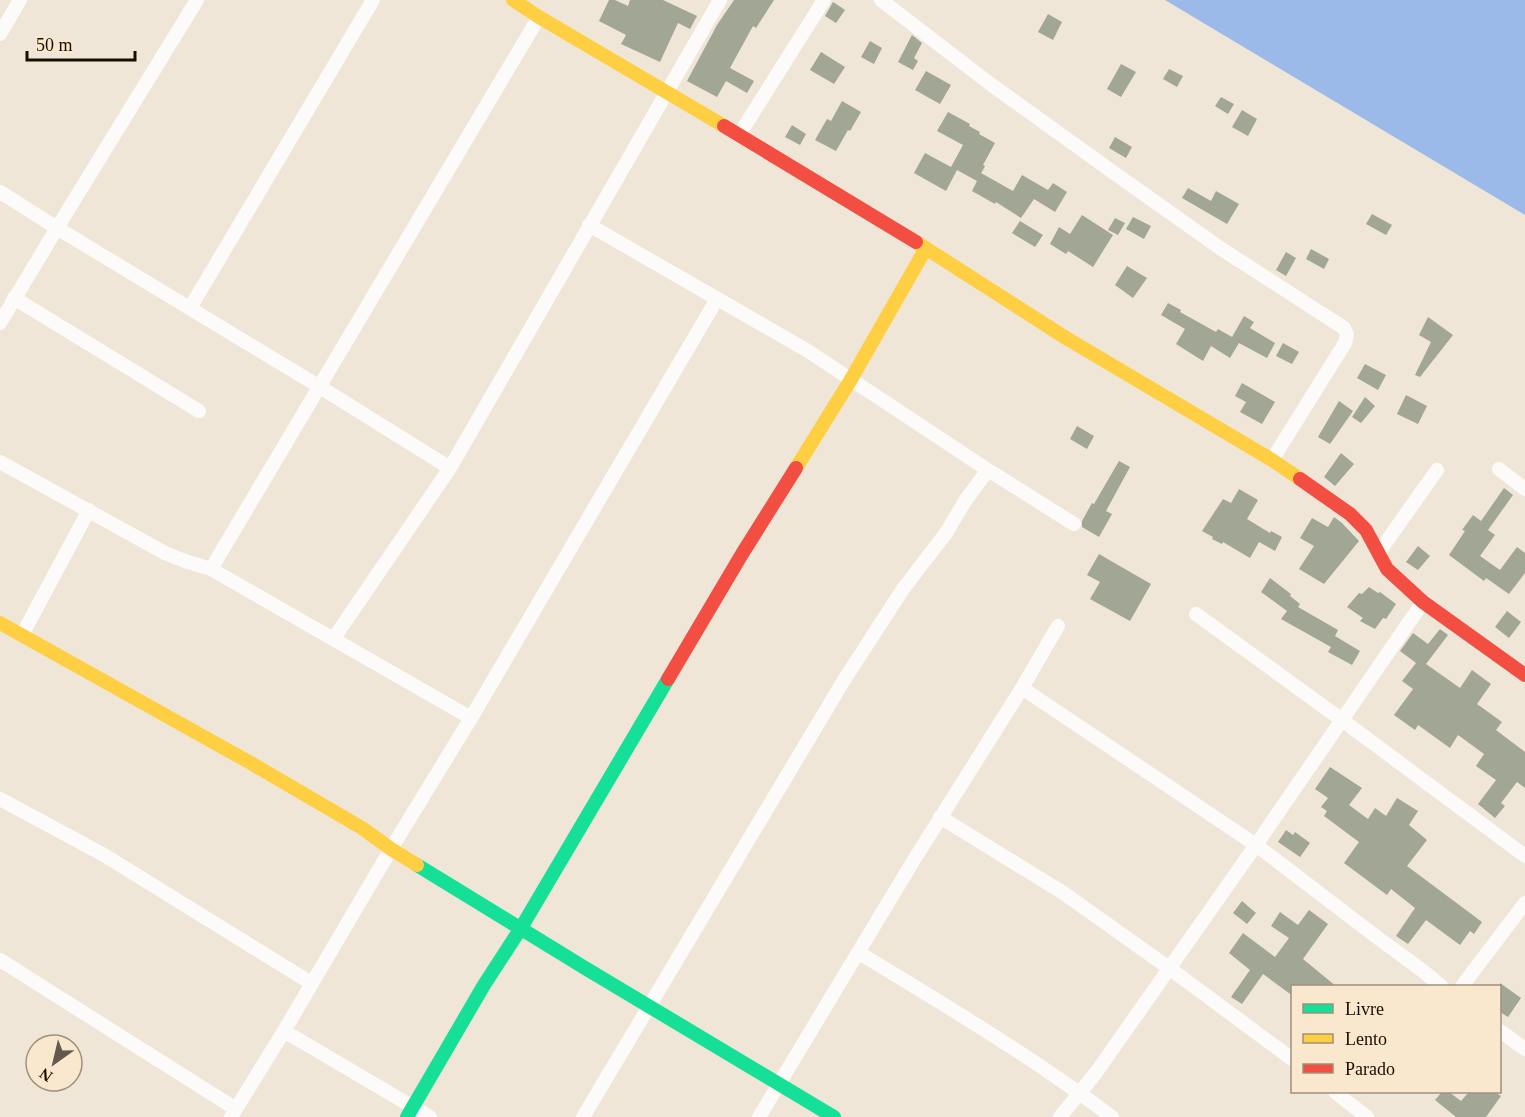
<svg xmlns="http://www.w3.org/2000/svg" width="1525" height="1117" font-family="'Times New Roman',serif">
<rect width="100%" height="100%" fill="#efe6d8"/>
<path fill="#9cbae9" d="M 1165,0 L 1525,0 L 1525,215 Z"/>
<path fill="#a1a695" d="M 609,0 L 615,0 L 628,6 L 630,0 L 663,0 L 697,16 L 690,29 L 678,23 L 660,62 L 621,44 L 626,35 L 599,21 Z
M 734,0 L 774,0 L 756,28 L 753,26 L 730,68 L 754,81 L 747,93 L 726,81 L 717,97 L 687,81 L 717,25 Z
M 833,2 L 845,10 L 836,23 L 825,16 Z
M 1048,14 L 1062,22 L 1053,40 L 1038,32 Z
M 912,35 L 922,43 L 914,58 L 918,61 L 913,70 L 898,62 Z
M 870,41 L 882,48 L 874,64 L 861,57 Z
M 821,52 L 845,67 L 834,84 L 810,70 Z
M 1121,64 L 1136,72 L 1121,97 L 1107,89 Z
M 1169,69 L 1183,76 L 1177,87 L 1163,79 Z
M 926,71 L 951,85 L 940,104 L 915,90 Z
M 1221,97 L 1234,104 L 1228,114 L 1215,106 Z
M 842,101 L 861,112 L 850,131 L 848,130 L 836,151 L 815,140 L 827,119 L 831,121 Z
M 1242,110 L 1257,119 L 1248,136 L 1232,127 Z
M 948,112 L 970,124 L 969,126 L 980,132 L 979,134 L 995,143 L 983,165 L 985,166 L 977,181 L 957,170 L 946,191 L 914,173 L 925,153 L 951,167 L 963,145 L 937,131 Z
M 792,125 L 806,134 L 800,145 L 785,137 Z
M 1115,137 L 1132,147 L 1126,158 L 1109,148 Z
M 981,173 L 1013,191 L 1022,175 L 1048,190 L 1053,183 L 1067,192 L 1055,212 L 1034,199 L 1021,218 L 996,202 L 995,204 L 972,191 Z
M 1188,188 L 1211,201 L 1216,191 L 1239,204 L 1227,224 L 1182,198 Z
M 1372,214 L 1392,225 L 1386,235 L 1366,224 Z
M 1082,215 L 1113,235 L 1093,267 L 1068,251 L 1066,254 L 1050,244 L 1059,227 L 1070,234 Z
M 1133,217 L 1151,226 L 1144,239 L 1126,229 Z
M 1115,218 L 1125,223 L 1118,235 L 1108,230 Z
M 1020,221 L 1043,235 L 1035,247 L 1012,233 Z
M 1311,249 L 1329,259 L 1324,269 L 1306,259 Z
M 1286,252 L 1296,258 L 1286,276 L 1276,270 Z
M 1127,266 L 1147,278 L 1133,298 L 1115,285 Z
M 1168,303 L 1181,310 L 1180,312 L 1216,332 L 1218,329 L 1232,337 L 1244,316 L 1254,322 L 1250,328 L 1275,343 L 1267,358 L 1239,343 L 1230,358 L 1211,346 L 1203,361 L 1176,344 L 1185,329 L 1161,315 Z
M 1428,317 L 1453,335 L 1420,377 L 1415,375 L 1431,342 L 1419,335 Z
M 1283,343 L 1299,352 L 1292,364 L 1276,356 Z
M 1365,364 L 1386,375 L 1378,390 L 1357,378 Z
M 1242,383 L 1275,402 L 1262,424 L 1240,412 L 1246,402 L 1235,396 Z
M 1406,395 L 1427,406 L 1418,424 L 1397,414 Z
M 1365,397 L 1375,406 L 1361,423 L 1352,417 Z
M 1339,401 L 1353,411 L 1330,444 L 1318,437 Z
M 1077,426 L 1094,436 L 1087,449 L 1070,439 Z
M 1341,453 L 1354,464 L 1335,486 L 1324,477 Z
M 1119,461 L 1130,467 L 1106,511 L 1112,514 L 1099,537 L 1082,527 L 1082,521 L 1092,503 L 1094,504 Z
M 1504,488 L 1513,495 L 1488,530 L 1495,535 L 1480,556 L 1500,570 L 1517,547 L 1525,553 L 1525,573 L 1509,594 L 1486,578 L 1484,581 L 1449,555 L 1465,531 L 1462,530 L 1473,515 L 1481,521 Z
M 1239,489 L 1258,500 L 1247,519 L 1270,533 L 1271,531 L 1282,537 L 1275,551 L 1259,542 L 1250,558 L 1223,542 L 1222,544 L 1212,539 L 1213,537 L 1202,531 L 1223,499 L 1231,503 Z
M 1334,517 L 1342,523 L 1359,541 L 1324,584 L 1299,569 L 1314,546 L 1300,538 L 1312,518 L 1328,527 Z
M 1418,546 L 1430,556 L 1418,570 L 1406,562 Z
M 1099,554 L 1151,584 L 1130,621 L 1090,599 L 1100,582 L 1087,575 Z
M 1270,578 L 1291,594 L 1290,596 L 1300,604 L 1298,607 L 1338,630 L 1335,636 L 1360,651 L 1352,665 L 1328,652 L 1331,647 L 1281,619 L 1287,611 L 1261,592 Z
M 1369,587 L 1378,593 L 1380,592 L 1396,604 L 1386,619 L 1383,618 L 1375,629 L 1360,621 L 1363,618 L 1347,607 L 1359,593 L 1362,594 Z
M 1507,611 L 1521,622 L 1509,638 L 1495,627 Z
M 1440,629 L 1448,635 L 1426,664 L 1460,688 L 1472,670 L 1491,684 L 1477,704 L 1502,722 L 1496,730 L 1525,752 L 1525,788 L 1517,782 L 1501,803 L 1505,806 L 1495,818 L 1478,804 L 1496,780 L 1476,766 L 1484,754 L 1458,735 L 1450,748 L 1418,725 L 1415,730 L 1394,715 L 1413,689 L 1402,681 L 1416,663 L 1400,651 L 1413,633 L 1428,644 Z
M 1330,767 L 1362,788 L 1349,805 L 1368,819 L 1375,808 L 1386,816 L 1397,798 L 1418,811 L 1409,825 L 1427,840 L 1407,866 L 1482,922 L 1474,934 L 1470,931 L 1460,945 L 1426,920 L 1408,944 L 1396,936 L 1415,908 L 1391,889 L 1387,895 L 1344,863 L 1359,842 L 1324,816 L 1327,811 L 1321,807 L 1328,798 L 1315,789 Z
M 1286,830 L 1293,835 L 1295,832 L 1310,843 L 1300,857 L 1278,842 Z
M 1242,901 L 1256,913 L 1247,924 L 1233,913 Z
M 1309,910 L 1328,924 L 1303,959 L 1337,987 L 1293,987 L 1293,996 L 1263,974 L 1242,1004 L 1231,997 L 1250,970 L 1229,953 L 1243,933 L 1275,957 L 1289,938 L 1271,926 L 1280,912 L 1298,925 Z
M 1500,983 L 1521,998 L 1508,1017 L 1500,1012 Z
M 1442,1092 L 1449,1092 L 1461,1101 L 1469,1092 L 1494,1092 L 1501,1096 L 1486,1117 L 1456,1117 L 1435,1100 Z"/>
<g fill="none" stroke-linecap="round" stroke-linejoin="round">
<path stroke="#fdfbf9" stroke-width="14" d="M 881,0 L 989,83 L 1110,170 L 1220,248 L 1344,328 L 1347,335 L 1345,343 L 1272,460
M 0,34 L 20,0
M 739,135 L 824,0
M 0,192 L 57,228 L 320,387 L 450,468
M 589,225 L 808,351 L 988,470 L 1074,524
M 14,298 L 199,411
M 190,308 L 373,0
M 0,323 L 57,228 L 197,0
M 0,462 L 165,553 L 185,561 L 211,569 L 471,718
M 1499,469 L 1525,489
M 1379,552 L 1437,470
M 211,569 L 539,17
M 1196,614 L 1342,720 L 1525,856
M 22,635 L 89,510
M 334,638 L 450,468 L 720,0
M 1022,688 L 1256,845 L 1378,938 L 1423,971 L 1441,986
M 0,799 L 104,855 L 311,983
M 940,817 L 1062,892 L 1169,968 L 1292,1059
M 859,953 C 945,1005 1032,1057 1112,1117
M 0,960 L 236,1109
M 1462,986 L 1525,903
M 284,1031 L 430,1117
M 1500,1031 L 1525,1049
M 1335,1092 L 1367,1117
M 231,1117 L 284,1031 L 391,849 L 471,718 L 717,299
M 583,1117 L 844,680 L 903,589 L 946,533 L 965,501 L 988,470
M 759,1117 L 912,863 L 1022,688 L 1058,626
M 1060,1117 L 1095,1074 L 1256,845 L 1423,602"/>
<path stroke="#16e098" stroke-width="14" d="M 417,865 L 585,968 L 834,1117
M 407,1117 L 484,985 L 521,928 L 668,679"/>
<path stroke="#ffcf43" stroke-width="14" d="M 513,0 L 539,17 L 724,126
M 916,242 L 1066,338 L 1272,460 L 1300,479
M 796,468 L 850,381 L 926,248
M 0,623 L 249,762 L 362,828 L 391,849 L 417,865"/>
<path stroke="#f24e42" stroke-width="14" d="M 724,126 L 916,242
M 1300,479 L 1350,514 L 1366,530 L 1387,569 L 1423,602 L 1525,675
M 668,679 L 742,554 L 796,468"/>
</g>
<rect x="1291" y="985" width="210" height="108" fill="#f9e8ce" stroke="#9f907c" stroke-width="1.5"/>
<rect x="1303" y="1004" width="30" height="9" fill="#16e098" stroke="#9f907c" stroke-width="1.5"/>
<text x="1345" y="1015" font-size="18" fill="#190d00">Livre</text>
<rect x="1303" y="1034" width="30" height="9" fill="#ffcf43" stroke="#9f907c" stroke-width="1.5"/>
<text x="1345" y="1045" font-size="18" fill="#190d00">Lento</text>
<rect x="1303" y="1064" width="30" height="9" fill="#f24e42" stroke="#9f907c" stroke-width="1.5"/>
<text x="1345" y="1075" font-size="18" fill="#190d00">Parado</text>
<g transform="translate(54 1063) rotate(214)"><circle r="28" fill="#f9e8ce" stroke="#9f907c" stroke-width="1.5"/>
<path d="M0-4.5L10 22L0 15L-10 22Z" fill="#64594c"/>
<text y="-9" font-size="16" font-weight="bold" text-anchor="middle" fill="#190d00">N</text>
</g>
<path d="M27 51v9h108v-9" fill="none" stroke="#190d00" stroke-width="3"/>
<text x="36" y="51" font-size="18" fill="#190d00" stroke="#f9e8ce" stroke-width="4.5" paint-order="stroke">50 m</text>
</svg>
